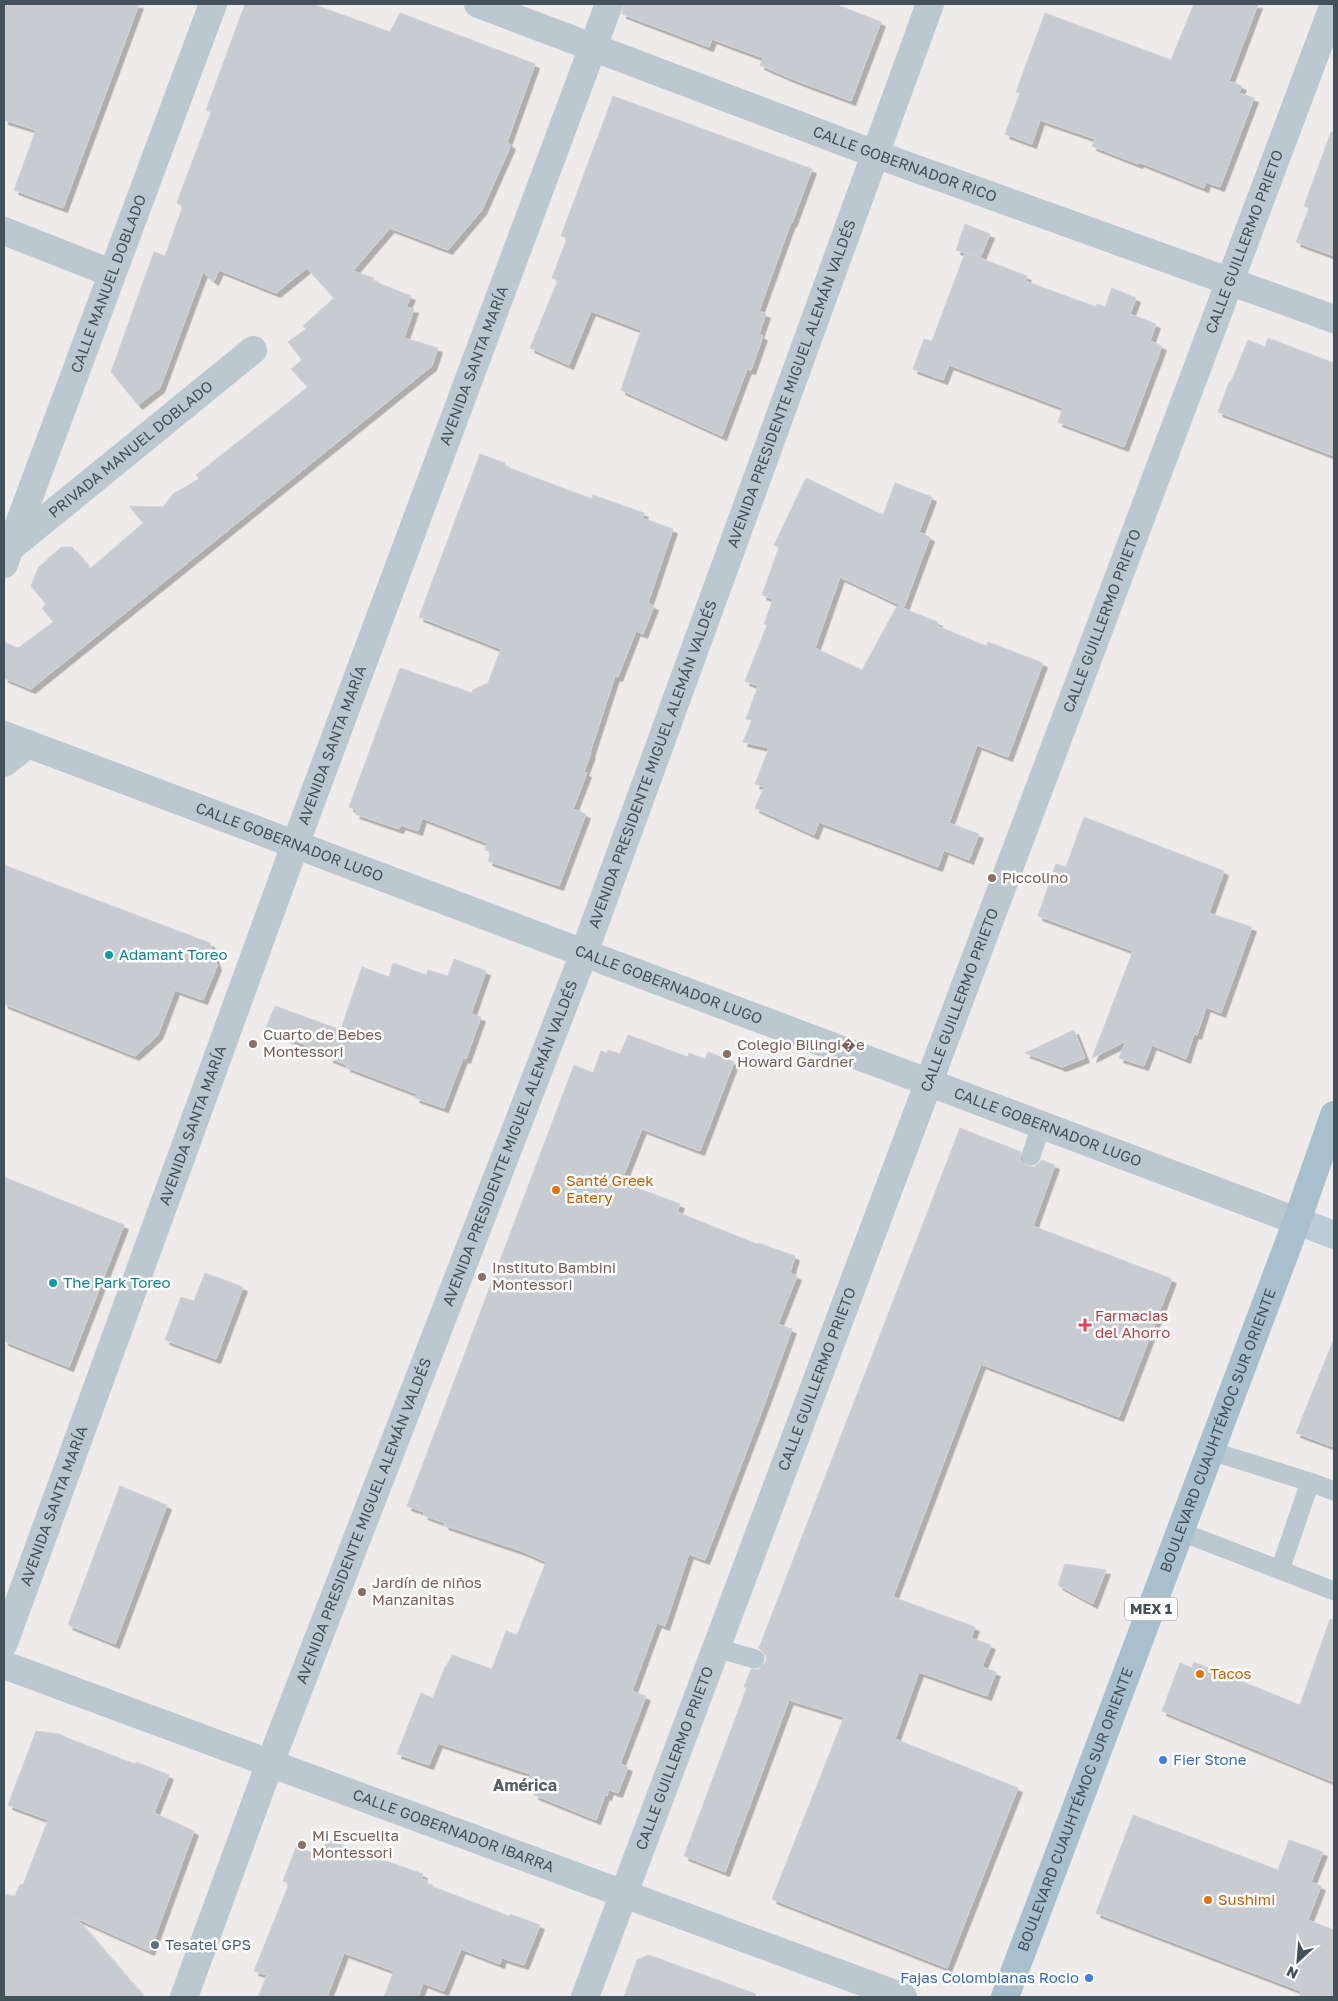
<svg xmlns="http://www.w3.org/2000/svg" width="1338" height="2001" font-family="'Golos Text',sans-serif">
<defs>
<filter id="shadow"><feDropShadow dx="4.5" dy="4.5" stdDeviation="0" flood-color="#0004"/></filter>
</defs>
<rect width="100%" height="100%" fill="#efebeb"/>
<path fill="#c8ccd1" stroke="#cfd2d8" filter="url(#shadow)" d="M 4,4 L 139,4 L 63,208 L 14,190 L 36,130 L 4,120 Z
M 245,4 L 312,4 L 390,32 L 400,13 L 535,64 L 507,142 L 511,145 L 482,210 L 448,250 L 390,228 L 353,271 L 374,278 L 373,281 L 411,296 L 406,307 L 414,309 L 404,338 L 438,348 L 432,366 L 31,689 L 4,678 L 4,642 L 18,648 L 53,622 L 42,608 L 46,604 L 31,586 L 38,568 L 61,547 L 72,547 L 90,569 L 143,523 L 129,506 L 163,507 L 173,494 L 199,479 L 196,475 L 308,387 L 291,369 L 302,360 L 288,342 L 306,329 L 303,326 L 334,298 L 307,268 L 276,293 L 219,270 L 214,281 L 203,272 L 160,388 L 138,405 L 111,372 L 154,252 L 165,256 L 183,206 L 177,203 L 180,194 L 211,112 L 206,110 Z
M 624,4 L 835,4 L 881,22 L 851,101 L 792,79 L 760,65 L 763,58 L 712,39 L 709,47 L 622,14 Z
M 1194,4 L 1258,4 L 1229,81 L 1242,86 L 1239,93 L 1254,98 L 1220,187 L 1206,182 L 1204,188 L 1139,162 L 1138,164 L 1092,146 L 1095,139 L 1040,120 L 1032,144 L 1005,134 L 1020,93 L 1016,92 L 1045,13 L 1171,60 Z
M 613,96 L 812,169 L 792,223 L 791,222 L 759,311 L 766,314 L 759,334 L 763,336 L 751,370 L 747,369 L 722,436 L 621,390 L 641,330 L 591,311 L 569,365 L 530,348 L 558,280 L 552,278 L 567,238 L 561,236 Z
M 1331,132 L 1334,132 L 1334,256 L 1296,242 L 1309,208 L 1304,206 Z
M 965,224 L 990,234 L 980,258 L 967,253 L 1027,276 L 1025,281 L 1096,307 L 1097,304 L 1105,307 L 1112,288 L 1136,298 L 1130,314 L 1156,324 L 1150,341 L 1162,346 L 1124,447 L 1058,422 L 1063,408 L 949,365 L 943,380 L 913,369 L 924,339 L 932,341 L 965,253 L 956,250 Z
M 1268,338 L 1334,363 L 1334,456 L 1218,412 L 1229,382 L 1231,382 L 1248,340 L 1265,347 Z
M 480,454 L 505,463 L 504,466 L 592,499 L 593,495 L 644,513 L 642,518 L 673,529 L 648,603 L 654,606 L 643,634 L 636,631 L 618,677 L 615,676 L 590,753 L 591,753 L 584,772 L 587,773 L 573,809 L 586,814 L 559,886 L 488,861 L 491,852 L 485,850 L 487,843 L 422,818 L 418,831 L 401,825 L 399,829 L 355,814 L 357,810 L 349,807 L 400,668 L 472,693 L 473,690 L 488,683 L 501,649 L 419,617 Z
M 806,478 L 883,515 L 895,483 L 932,497 L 919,532 L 930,537 L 904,607 L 840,577 L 815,648 L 862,670 L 897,606 L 938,622 L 937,626 L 986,646 L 988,642 L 1043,663 L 1008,757 L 977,745 L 949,823 L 979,834 L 969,860 L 944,850 L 938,867 L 819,822 L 814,835 L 755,808 L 764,787 L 755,784 L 769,748 L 743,742 L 752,720 L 746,719 L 758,686 L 745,681 L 767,625 L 764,624 L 773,599 L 762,595 L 779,547 L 774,545 Z
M 1084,817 L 1224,871 L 1209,913 L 1252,927 L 1221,1013 L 1206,1007 L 1197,1035 L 1194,1034 L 1186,1059 L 1152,1045 L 1144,1066 L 1119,1058 L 1126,1041 L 1092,1058 L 1133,951 L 1038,916 L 1056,864 L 1066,867 Z
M 4,865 L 210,943 L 217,966 L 203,1000 L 175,990 L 158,1035 L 135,1056 L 4,1004 Z
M 454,959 L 486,971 L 471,1014 L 481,1017 L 466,1059 L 463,1058 L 444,1108 L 415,1098 L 417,1094 L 346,1067 L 347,1065 L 329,1058 L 330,1054 L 265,1030 L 275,1006 L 347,1032 L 342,1026 L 362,967 L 389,977 L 393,963 L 426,975 L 428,970 L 448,976 Z
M 1074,1030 L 1085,1058 L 1062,1067 L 1025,1053 Z
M 628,1035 L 688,1057 L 689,1053 L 705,1059 L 708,1052 L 734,1062 L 700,1151 L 642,1129 L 621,1182 L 680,1204 L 677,1212 L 757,1244 L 758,1243 L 795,1256 L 790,1273 L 797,1276 L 778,1324 L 792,1329 L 766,1400 L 705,1560 L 689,1554 L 665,1626 L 657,1623 L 632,1691 L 646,1696 L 620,1764 L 628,1767 L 618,1793 L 609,1790 L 607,1796 L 605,1795 L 596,1820 L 534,1795 L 539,1782 L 529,1778 L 530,1774 L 438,1743 L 429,1765 L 397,1754 L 421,1693 L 433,1698 L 445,1667 L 446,1667 L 452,1655 L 492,1669 L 506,1631 L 517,1635 L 546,1562 L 524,1552 L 444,1525 L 445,1523 L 423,1515 L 424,1512 L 407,1506 L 574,1065 L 593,1073 L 601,1051 L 607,1053 L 608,1050 L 620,1054 Z
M 960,1128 L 1021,1152 L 1020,1159 L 1027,1166 L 1034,1167 L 1042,1160 L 1055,1165 L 1033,1226 L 1172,1279 L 1119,1417 L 981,1364 L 893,1597 L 975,1627 L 971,1638 L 991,1645 L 982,1667 L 996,1672 L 987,1696 L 919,1672 L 895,1739 L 1018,1788 L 947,1968 L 772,1899 L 844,1717 L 789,1700 L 725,1872 L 684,1856 L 747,1687 L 744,1687 L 751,1669 L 758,1670 L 766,1662 L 766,1656 L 759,1648 Z
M 4,1177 L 124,1225 L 69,1367 L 4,1341 Z
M 205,1273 L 243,1287 L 216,1359 L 165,1340 L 181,1297 L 194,1301 Z
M 1333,1341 L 1334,1341 L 1334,1447 L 1296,1433 Z
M 120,1486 L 167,1505 L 115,1644 L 68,1625 Z
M 1065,1564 L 1106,1570 L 1093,1604 L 1058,1585 Z
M 1330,1619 L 1334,1620 L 1334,1782 L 1162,1711 L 1180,1663 L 1192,1668 L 1194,1662 L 1300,1705 Z
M 36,1731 L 59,1734 L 70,1739 L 135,1764 L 136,1762 L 169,1775 L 154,1813 L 194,1831 L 150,1951 L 76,1918 L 144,1997 L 4,1997 L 4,1894 L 15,1896 L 20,1884 L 23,1885 L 48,1820 L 8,1805 Z
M 1133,1815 L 1278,1870 L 1289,1840 L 1323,1852 L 1311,1882 L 1321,1886 L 1308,1920 L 1334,1930 L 1334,1997 L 1299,1997 L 1301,1991 L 1096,1913 Z
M 327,1840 L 423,1874 L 421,1879 L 428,1881 L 426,1884 L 509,1916 L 510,1914 L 540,1925 L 524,1965 L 502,1958 L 500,1964 L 461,1949 L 444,1991 L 423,1983 L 418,1997 L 384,1997 L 394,1971 L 344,1953 L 327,1997 L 258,1997 L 267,1975 L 254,1971 L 289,1884 L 283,1881 L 296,1847 L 321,1856 Z
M 649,1955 L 756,1994 L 755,1997 L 624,1997 L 637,1960 Z"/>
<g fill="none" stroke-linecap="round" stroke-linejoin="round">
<path stroke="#bbc8d0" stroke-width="19" d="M 1031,1156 L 1041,1126
M 1310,1482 L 1334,1491
M 1181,1532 L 1280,1570 L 1310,1482 L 1211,1451
M 1280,1570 L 1334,1591
M 716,1648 L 755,1659"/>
<g stroke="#bbc8d0" stroke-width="28">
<path id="s1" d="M 478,4 L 875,154 L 1334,319"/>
<path d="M 4,231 L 111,273"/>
<path id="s2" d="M 10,548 L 253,350"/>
<path id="s3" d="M 4,564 L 213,4"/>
<path id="s4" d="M 4,735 L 1297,1221"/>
<path d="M 4,763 L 28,744"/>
<path id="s5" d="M 4,1643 L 295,845 L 609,4"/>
<path id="s6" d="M 4,1665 L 903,1997"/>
<path id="s7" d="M 184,1997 L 270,1763 L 584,953 L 930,4"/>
<path id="s8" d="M 585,1997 L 1334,4"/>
</g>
<path stroke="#bccbd7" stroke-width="28" d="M 1297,1221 L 1334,1235"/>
<path stroke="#a8bfce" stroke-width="28" id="s9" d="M 1005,1997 L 1297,1221 L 1334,1115"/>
</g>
<g fill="#8d6e63" stroke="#fff" stroke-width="2">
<circle cx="992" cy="878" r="5"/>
<circle cx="253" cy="1044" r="5"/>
<circle cx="727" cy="1054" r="5"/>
<circle cx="482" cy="1277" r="5"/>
<circle cx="362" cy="1592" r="5"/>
<circle cx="302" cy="1845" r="5"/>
</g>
<g fill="#0f9aa8" stroke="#fff" stroke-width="2">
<circle cx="109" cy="955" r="5"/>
<circle cx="53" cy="1283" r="5"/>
</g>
<g fill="#e8710a" stroke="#fff" stroke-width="2">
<circle cx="556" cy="1190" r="5"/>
<circle cx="1200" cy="1674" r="5"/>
<circle cx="1208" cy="1900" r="5"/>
</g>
<path fill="#e0444e" stroke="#fff" stroke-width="2" d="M1082.5 1317.5h5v5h5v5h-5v5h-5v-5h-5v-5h5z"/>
<g fill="#3f7fe0" stroke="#fff" stroke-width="2">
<circle cx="1163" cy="1760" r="5"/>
<circle cx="1089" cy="1978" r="5"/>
</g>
<circle fill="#5c6f8a" stroke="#fff" stroke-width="2" cx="155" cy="1945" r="5"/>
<g text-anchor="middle" stroke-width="5" stroke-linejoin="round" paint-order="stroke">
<rect fill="#fff" stroke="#7b858c" stroke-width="1" x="1125" y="1597.5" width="52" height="23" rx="4"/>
<g font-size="14" font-weight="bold" fill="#43515a">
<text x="1151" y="1614">MEX 1</text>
</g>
<g font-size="15" fill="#43515a" stroke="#fff">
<text dy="5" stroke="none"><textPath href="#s1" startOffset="456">CALLE GOBERNADOR RICO</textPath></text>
<text dy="5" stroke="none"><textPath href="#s8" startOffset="1875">CALLE GUILLERMO PRIETO</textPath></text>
<text dy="5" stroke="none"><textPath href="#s3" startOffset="299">CALLE MANUEL DOBLADO</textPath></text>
<text dy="5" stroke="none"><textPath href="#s5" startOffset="1361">AVENIDA SANTA MARÍA</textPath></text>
<text dy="5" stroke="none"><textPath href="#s7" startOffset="1724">AVENIDA PRESIDENTE MIGUEL ALEMÁN VALDÉS</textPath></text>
<text dy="5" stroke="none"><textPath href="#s2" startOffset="156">PRIVADA MANUEL DOBLADO</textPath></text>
<text dy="5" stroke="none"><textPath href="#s8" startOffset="1470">CALLE GUILLERMO PRIETO</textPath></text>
<text dy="5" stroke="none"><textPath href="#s5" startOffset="956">AVENIDA SANTA MARÍA</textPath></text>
<text dy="5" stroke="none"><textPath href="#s7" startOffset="1319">AVENIDA PRESIDENTE MIGUEL ALEMÁN VALDÉS</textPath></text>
<text dy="5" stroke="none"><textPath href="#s4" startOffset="305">CALLE GOBERNADOR LUGO</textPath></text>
<text dy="5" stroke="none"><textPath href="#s4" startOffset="710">CALLE GOBERNADOR LUGO</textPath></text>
<text dy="5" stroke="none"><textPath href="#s8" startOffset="1065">CALLE GUILLERMO PRIETO</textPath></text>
<text dy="5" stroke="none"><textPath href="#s5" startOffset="551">AVENIDA SANTA MARÍA</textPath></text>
<text dy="5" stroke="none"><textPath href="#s4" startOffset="1115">CALLE GOBERNADOR LUGO</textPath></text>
<text dy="5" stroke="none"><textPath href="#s7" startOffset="914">AVENIDA PRESIDENTE MIGUEL ALEMÁN VALDÉS</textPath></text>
<text dy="5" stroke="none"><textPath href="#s8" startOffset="660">CALLE GUILLERMO PRIETO</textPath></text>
<text dy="5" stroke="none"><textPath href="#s9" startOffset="605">BOULEVARD CUAUHTÉMOC SUR ORIENTE</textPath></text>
<text dy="5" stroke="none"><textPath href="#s5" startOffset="146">AVENIDA SANTA MARÍA</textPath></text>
<text dy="5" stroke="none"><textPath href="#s7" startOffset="509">AVENIDA PRESIDENTE MIGUEL ALEMÁN VALDÉS</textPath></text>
<text dy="5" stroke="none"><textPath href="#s8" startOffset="255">CALLE GUILLERMO PRIETO</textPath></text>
<text dy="5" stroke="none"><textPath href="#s9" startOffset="200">BOULEVARD CUAUHTÉMOC SUR ORIENTE</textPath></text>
<text dy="5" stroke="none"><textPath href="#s6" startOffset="479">CALLE GOBERNADOR IBARRA</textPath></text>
</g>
<g font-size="15" fill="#785e54" stroke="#fff" text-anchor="start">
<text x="1002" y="883">Piccolino</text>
<text x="263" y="1040">Cuarto de Bebes<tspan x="263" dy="17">Montessori</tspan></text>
<text x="737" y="1050">Colegio Bilingi�e<tspan x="737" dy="17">Howard Gardner</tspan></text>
<text x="492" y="1273">Instituto Bambini<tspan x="492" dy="17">Montessori</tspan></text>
<text x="372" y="1588">Jardín de niños<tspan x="372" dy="17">Manzanitas</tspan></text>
<text x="312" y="1841">Mi Escuelita<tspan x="312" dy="17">Montessori</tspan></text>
</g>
<g font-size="15" fill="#0d838f" stroke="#fff" text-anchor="start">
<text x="119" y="960">Adamant Toreo</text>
<text x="63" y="1288">The Park Toreo</text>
</g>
<g font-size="15" fill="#c56008" stroke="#fff" text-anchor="start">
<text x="566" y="1186">Santé Greek<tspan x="566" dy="17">Eatery</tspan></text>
<text x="1210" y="1679">Tacos</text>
<text x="1218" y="1905">Sushimi</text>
</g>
<g font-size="15" fill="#be3a42" stroke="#fff" text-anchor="start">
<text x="1095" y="1321">Farmacias<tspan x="1095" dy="17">del Ahorro</tspan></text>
</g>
<g font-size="15" fill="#366cbe" stroke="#fff" text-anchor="start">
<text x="1173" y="1765">Fier Stone</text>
<text x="1079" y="1983" text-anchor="end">Fajas Colombianas Rocio</text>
</g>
<g font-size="15" fill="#4e5e75" stroke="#fff" text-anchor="start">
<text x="165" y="1950">Tesatel GPS</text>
</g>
<g font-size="16" font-weight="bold" fill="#585d61" stroke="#fff">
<text x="525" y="1791">América</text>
</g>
</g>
<rect width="1338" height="2001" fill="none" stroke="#43515a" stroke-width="10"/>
<g transform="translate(1298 1961) rotate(206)" stroke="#ffffff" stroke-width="4" paint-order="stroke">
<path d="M0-4L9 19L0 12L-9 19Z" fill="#43515a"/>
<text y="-8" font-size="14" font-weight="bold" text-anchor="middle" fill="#43515a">N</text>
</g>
</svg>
